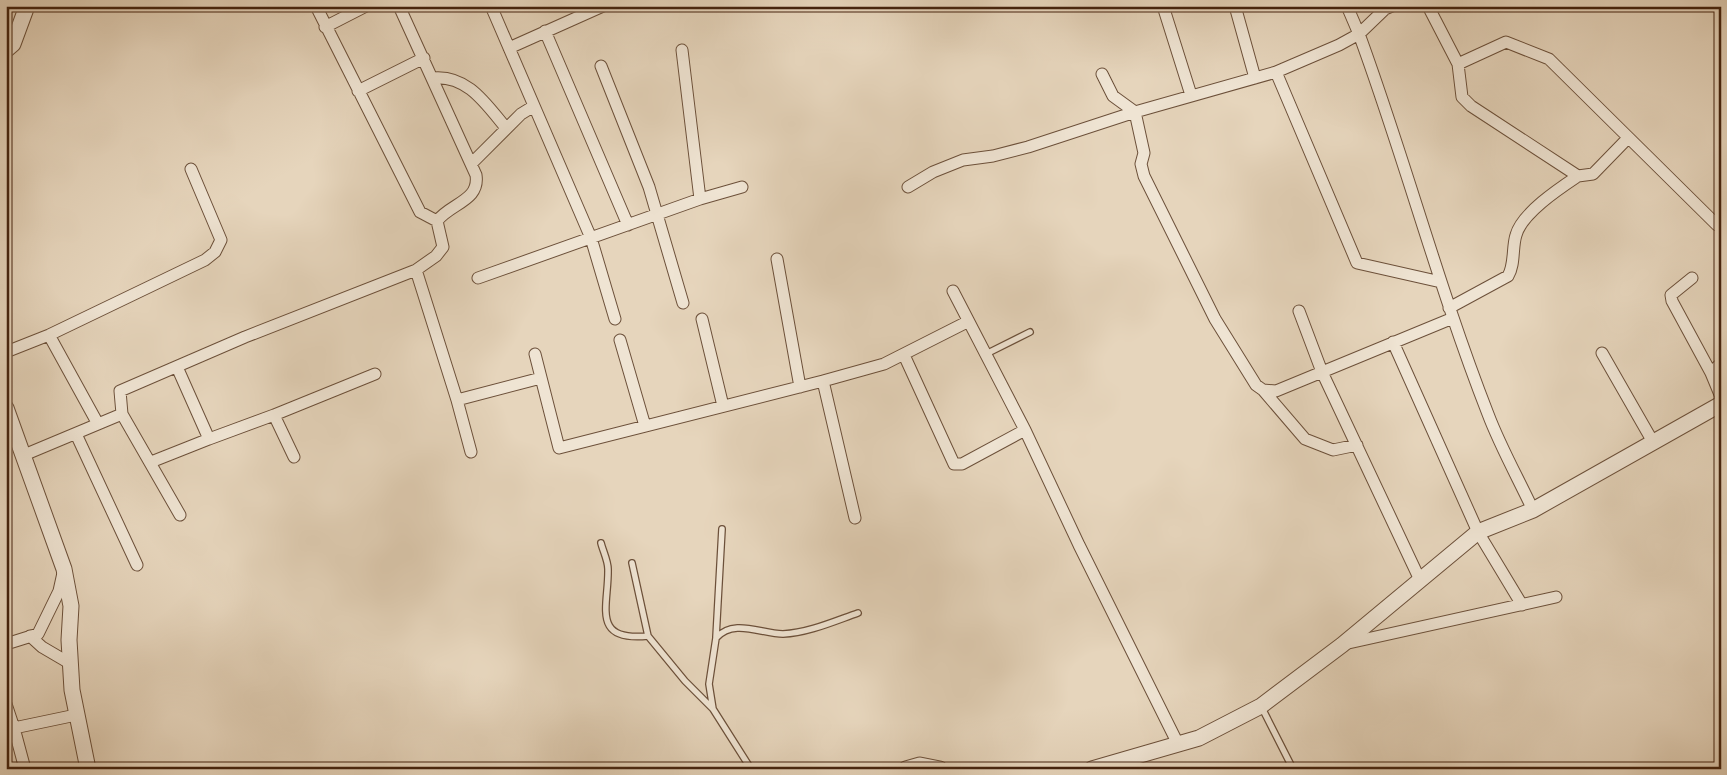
<svg xmlns="http://www.w3.org/2000/svg" width="1727" height="775" font-family="'IM FELL Great Primer',serif">
<rect width="100%" height="100%" fill="#e6d5bc"/>
<filter id="stains"><feTurbulence type="fractalNoise" baseFrequency=".004" numOctaves="4"/><feColorMatrix values="0 0 0 0 .2 0 0 0 0 .09 0 0 0 0 .02 0 0 0 .5 -.17"/></filter>
<radialGradient id="worn" r=".72"><stop offset=".6" stop-color="#630" stop-opacity="0"/><stop offset="1" stop-color="#630" stop-opacity=".3"/></radialGradient>
<g fill="none" stroke-linecap="round" stroke-linejoin="round">
<g stroke="#6c503a" stroke-width="8">
<path id="service" d="M 986,354 L 1030,332
M 601,543 C 603,551 608,561 608,569 C 609,605 590,642 648,636 L 685,681 L 713,709
M 632,563 L 648,636
M 716,637 L 722,529
M 1261,706 L 1293,769
M 751,769 L 713,709 L 709,684 L 716,638 C 734,618 761,634 783,634 C 808,633 835,621 858,613"/>
</g>
<g stroke="#6c503a" stroke-width="13">
<path id="minor" d="M 316,6 L 420,212 L 437,221 C 451,203 480,201 476,175 L 399,6
M 491,6 L 591,238 L 615,319
M 1163,6 L 1191,95
M 1235,6 L 1255,78
M 1392,6 L 1385,9 L 1359,34 C 1405,159 1439,289 1488,414 C 1500,446 1518,478 1533,510
M 1428,6 L 1458,64 L 1506,42 L 1549,59 L 1717,225 L 1721,223
M 325,27 L 366,6
M 545,31 L 628,225
M 509,48 L 603,6
M 682,50 L 700,199
M 1458,64 L 1462,97 L 1471,106 L 1578,176 L 1593,174 L 1628,138
M 601,66 L 649,187 L 683,303
M 1276,72 L 1357,263 L 1441,282
M 1102,74 L 1113,96 L 1135,112 L 1144,153 L 1141,164 L 1144,176 L 1215,319 L 1256,385 L 1263,390 L 1276,391 L 1453,318
M 432,78 C 467,74 486,104 506,128
M 358,91 L 424,58
M 472,163 L 521,114 L 534,106
M 908,187 L 933,172 L 963,160 L 993,156 L 1028,147 L 1135,112 L 1276,72 L 1339,45 L 1359,34 L 1347,6
M 777,259 L 800,387
M 416,270 L 436,256 L 443,247 L 437,221
M 478,278 L 700,199 L 742,187
M 1692,278 L 1671,295 L 1672,301 L 1711,373 L 1721,397
M 953,291 L 1025,430 L 1079,545 L 1178,744
M 1449,308 L 1508,276 C 1515,265 1512,247 1516,235 C 1522,213 1560,188 1578,176
M 1299,311 L 1322,372 L 1420,580
M 702,319 L 723,406
M 49,335 L 98,424
M 620,340 L 645,426
M 1393,342 L 1478,532 L 1522,605
M 6,352 L 49,335 L 205,260 L 215,252 L 221,240 L 191,169
M 1602,353 L 1653,442
M 535,354 L 559,448 L 823,381 L 855,518
M 904,355 L 954,464 L 962,464 L 1025,430
M 177,367 L 209,439 L 274,415 L 294,457
M 1711,373 L 1721,363
M 823,381 L 884,364 L 967,322
M 1263,390 L 1305,439 L 1333,450 L 1357,445
M 457,400 L 541,378
M 122,414 L 180,515
M 274,415 L 375,374
M 76,434 L 137,565
M 24,455 L 122,414 L 120,391 L 245,337 L 416,270 L 457,400 L 471,452
M 151,462 L 209,439
M 30,636 L 42,647 L 71,664
M 6,644 L 38,634 L 59,591 L 63,573
M 1344,644 L 1556,597
M 6,704 L 14,728
M 25,769 L 14,728 L 76,715"/>
</g>
<g stroke="#6c503a" stroke-width="17">
<path id="tertiary" d="M 6,50 L 13,44 L 27,6
M 6,408 L 64,569 L 71,606 L 69,640 L 72,690 L 88,769
M 906,769 L 920,765 L 940,769
M 1092,769 L 1199,738 L 1261,706 L 1342,645 L 1478,532 L 1533,510 L 1721,404"/>
</g>
<use href="#service" stroke="#efe4d3" stroke-width="5.5"/>
<use href="#minor" stroke="#efe4d3" stroke-width="11"/>
<use href="#tertiary" stroke="#efe4d3" stroke-width="15"/>
</g>
<rect width="1727" height="775" fill="none" stroke="#e6d5bc" stroke-width="25"/>
<rect x="8" y="8" width="1712" height="760" fill="none" stroke="#44230e" stroke-width="2.5"/>
<rect x="12" y="12" width="1702" height="750" fill="none" stroke="#44230e"/>
<rect width="100%" height="100%" filter="url(#stains)"/>
<rect width="100%" height="100%" fill="url(#worn)"/>
</svg>
